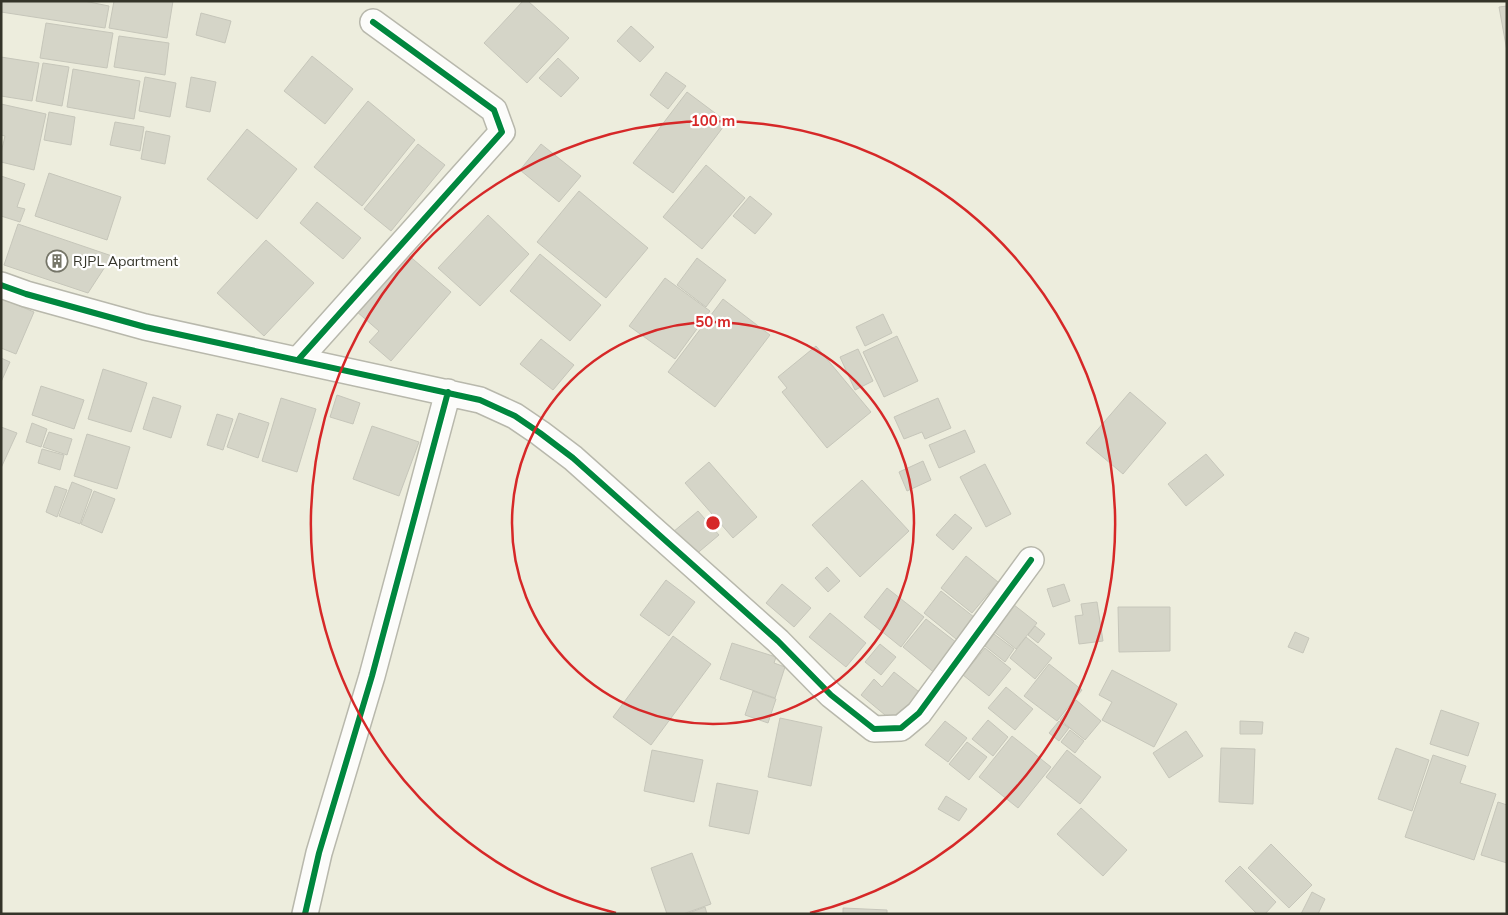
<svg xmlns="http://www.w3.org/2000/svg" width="1508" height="915" font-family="Mulish,sans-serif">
<rect width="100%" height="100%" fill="#ededdd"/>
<path fill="#d5d5c8" stroke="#c6c6ba" d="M 1,1 L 84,1 L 109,6 L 105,28 L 1,12 Z
M 114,1 L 173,1 L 167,38 L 109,28 Z
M 523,1 L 528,1 L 569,38 L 527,83 L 484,43 Z
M 1507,6 L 1507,51 L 1499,7 Z
M 201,13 L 231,21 L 225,43 L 196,35 Z
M 46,23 L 113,33 L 107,68 L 40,58 Z
M 631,26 L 654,47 L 640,62 L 617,41 Z
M 119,36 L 169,43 L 165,75 L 114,67 Z
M 312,56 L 353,89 L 325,124 L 284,91 Z
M 1,57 L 39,63 L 32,101 L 1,96 Z
M 558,58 L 579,78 L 561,97 L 539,78 Z
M 43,63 L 69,67 L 62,106 L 36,101 Z
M 73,69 L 140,81 L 134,119 L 67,107 Z
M 666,72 L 686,86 L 668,109 L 650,95 Z
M 145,77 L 176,83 L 170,117 L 139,111 Z
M 191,77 L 216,82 L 210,112 L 186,107 Z
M 687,92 L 727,122 L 673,193 L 633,163 Z
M 368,101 L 415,140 L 362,206 L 314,167 Z
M 1,104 L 46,114 L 34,170 L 1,162 L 1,153 L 5,136 L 1,135 Z
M 49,112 L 75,117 L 71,145 L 44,140 Z
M 115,122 L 144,127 L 140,151 L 110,145 Z
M 247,129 L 297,169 L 257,219 L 207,179 Z
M 146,131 L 170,136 L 165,164 L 141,159 Z
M 418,144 L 445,165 L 391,231 L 364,209 Z
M 541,144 L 581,176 L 559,202 L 520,170 Z
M 706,165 L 745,198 L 702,249 L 663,217 Z
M 49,173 L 121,197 L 107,240 L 35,216 Z
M 1,176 L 25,184 L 17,207 L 25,209 L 20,222 L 1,216 Z
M 579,191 L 648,248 L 606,298 L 537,242 Z
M 750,196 L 772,214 L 755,234 L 733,216 Z
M 317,202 L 361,238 L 343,259 L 300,223 Z
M 488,215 L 529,254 L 480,306 L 438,268 Z
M 18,224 L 112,256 L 88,293 L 4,265 Z
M 266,240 L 314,283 L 264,336 L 217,293 Z
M 406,253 L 451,292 L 391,361 L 369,342 L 379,331 L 356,311 Z
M 540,254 L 601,305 L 570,341 L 510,291 Z
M 697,258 L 726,280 L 706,307 L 677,285 Z
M 665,278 L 710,311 L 675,359 L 629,326 Z
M 1,298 L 34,312 L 16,354 L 1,348 Z
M 723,299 L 770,335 L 715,407 L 668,372 Z
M 883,314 L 892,333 L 865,346 L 856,327 Z
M 897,336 L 918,381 L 884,397 L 863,352 Z
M 541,339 L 574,365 L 553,390 L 520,364 Z
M 816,346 L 871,412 L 827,448 L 782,392 L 787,388 L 778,377 Z
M 858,349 L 873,381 L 855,390 L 840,357 Z
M 1,358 L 10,362 L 1,382 Z
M 103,369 L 147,383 L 131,432 L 88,419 Z
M 41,386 L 84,400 L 74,429 L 32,415 Z
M 1130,392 L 1166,423 L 1123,474 L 1086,443 Z
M 337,395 L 360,403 L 353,424 L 330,417 Z
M 153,397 L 181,406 L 171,438 L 143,429 Z
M 281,398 L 316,409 L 297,472 L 262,461 Z
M 938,398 L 951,428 L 925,439 L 922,432 L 904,439 L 894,417 Z
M 239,413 L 269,423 L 258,458 L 227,447 Z
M 217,414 L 233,419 L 223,450 L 207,445 Z
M 32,423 L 47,429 L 41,447 L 26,442 Z
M 372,426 L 419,442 L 399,496 L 353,479 Z
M 1,427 L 17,433 L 1,468 Z
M 965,430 L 975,452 L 939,468 L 929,445 Z
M 49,432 L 72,439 L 67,455 L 43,447 Z
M 87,434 L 130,447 L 117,489 L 74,476 Z
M 42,449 L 64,455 L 60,470 L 38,463 Z
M 1206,454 L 1224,475 L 1186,506 L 1168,484 Z
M 923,461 L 931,480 L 907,491 L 899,472 Z
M 709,462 L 757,517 L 733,538 L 685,483 Z
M 985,464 L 1011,514 L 986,527 L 960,477 Z
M 862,480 L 909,531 L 860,577 L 812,525 Z
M 72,482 L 92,490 L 80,524 L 59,516 Z
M 55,486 L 67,490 L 57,517 L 46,512 Z
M 94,491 L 115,499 L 102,533 L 81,524 Z
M 698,511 L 719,535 L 694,556 L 673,532 Z
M 955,514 L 972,528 L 953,550 L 936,535 Z
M 966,556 L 998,582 L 972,613 L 941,588 Z
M 827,567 L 840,581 L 828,592 L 815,578 Z
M 666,580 L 695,602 L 669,636 L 640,615 Z
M 782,584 L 811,608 L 794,627 L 766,603 Z
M 1064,584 L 1070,601 L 1053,607 L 1047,589 Z
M 887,588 L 924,617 L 901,647 L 864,617 Z
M 941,591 L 979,621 L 961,643 L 924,613 Z
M 1009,601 L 1037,623 L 1016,649 L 988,627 Z
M 1097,602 L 1103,641 L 1079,644 L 1075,616 L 1083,615 L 1081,604 Z
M 1118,607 L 1170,607 L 1170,651 L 1119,652 Z
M 830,613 L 866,643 L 846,667 L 809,637 Z
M 926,619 L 961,646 L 937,675 L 903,647 Z
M 1035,626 L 1045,634 L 1038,643 L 1028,635 Z
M 1295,632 L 1309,638 L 1303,653 L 1288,647 Z
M 994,634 L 1014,649 L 1005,662 L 985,646 Z
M 673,636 L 711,664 L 651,745 L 613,717 Z
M 1026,637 L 1052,658 L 1035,679 L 1010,658 Z
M 732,643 L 776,657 L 774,663 L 785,667 L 775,698 L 720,679 Z
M 880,644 L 896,657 L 881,675 L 865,662 Z
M 985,648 L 1011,669 L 989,696 L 963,675 Z
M 1049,664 L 1082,690 L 1057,721 L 1024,696 Z
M 1112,670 L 1177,704 L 1154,747 L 1102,720 L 1112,702 L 1099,695 Z
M 894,672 L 923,695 L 897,725 L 861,695 L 874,679 L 882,687 Z
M 1006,687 L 1033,709 L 1015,730 L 988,708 Z
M 753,691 L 776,699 L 768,723 L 745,715 Z
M 1076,700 L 1101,721 L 1085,740 L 1060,720 Z
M 1441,710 L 1479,723 L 1468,756 L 1430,744 Z
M 780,718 L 822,727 L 811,786 L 768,777 Z
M 988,720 L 1008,737 L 993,756 L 972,739 Z
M 945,721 L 967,738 L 948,762 L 925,745 Z
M 1059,721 L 1069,728 L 1059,741 L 1049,733 Z
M 1240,721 L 1263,722 L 1262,734 L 1240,734 Z
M 1070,730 L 1084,741 L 1075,753 L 1061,742 Z
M 1186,731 L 1203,756 L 1169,778 L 1153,753 Z
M 1012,736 L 1051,767 L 1018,808 L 979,777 Z
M 967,742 L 987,757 L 969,780 L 949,764 Z
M 1221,748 L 1255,749 L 1253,804 L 1219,802 Z
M 1396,748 L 1429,760 L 1412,811 L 1378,799 Z
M 652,750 L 703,760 L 694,802 L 644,791 Z
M 1067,750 L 1101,777 L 1080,804 L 1046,777 Z
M 1433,755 L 1466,766 L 1460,783 L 1496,794 L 1474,860 L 1405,837 Z
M 717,783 L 758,791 L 749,834 L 709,826 Z
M 946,796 L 967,809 L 959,821 L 938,809 Z
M 1498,802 L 1507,805 L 1507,863 L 1481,855 Z
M 1081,808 L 1127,850 L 1103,876 L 1057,834 Z
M 1271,844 L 1312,885 L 1289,908 L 1248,868 Z
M 692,853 L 711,904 L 683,914 L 667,914 L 651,868 Z
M 1240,866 L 1276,902 L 1265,914 L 1257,914 L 1225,881 Z
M 1312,892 L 1325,899 L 1318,914 L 1301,914 Z
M 705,907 L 707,914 L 686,914 Z
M 843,908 L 887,910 L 887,914 L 843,914 Z"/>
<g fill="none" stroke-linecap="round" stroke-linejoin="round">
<g stroke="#b8b8ac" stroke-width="28">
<path id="minor" d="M 1,285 L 26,294 L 145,327 L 480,400 L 515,416 L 540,433 L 573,458 L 778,641 L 831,695 L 874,729 L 901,728 L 919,713 L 1031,560
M 298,360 L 502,132 L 494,110 L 373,22
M 305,914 L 319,853 L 372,676 L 448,392"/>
</g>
<use href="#minor" stroke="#fcfcfa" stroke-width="25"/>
<g stroke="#fff" stroke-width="9">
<path id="cycleway" d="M 1,285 L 26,294 L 145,327 L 480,400 L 515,416 L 540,433 L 573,458 L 778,641 L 831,695 L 874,729 L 901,728 L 919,713 L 1031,560
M 298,360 L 502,132 L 494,110 L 373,22
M 305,914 L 319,853 L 372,676 L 448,392"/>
</g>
<use href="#cycleway" stroke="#00873e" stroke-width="6"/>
</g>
<g fill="none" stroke="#d62828" stroke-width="2.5">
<circle cx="713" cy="523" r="201"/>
<path d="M616 913A402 402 0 1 1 810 913"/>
</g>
<defs>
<g id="building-ring" transform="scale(1.125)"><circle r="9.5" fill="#fff" stroke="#757568" stroke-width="1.5"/><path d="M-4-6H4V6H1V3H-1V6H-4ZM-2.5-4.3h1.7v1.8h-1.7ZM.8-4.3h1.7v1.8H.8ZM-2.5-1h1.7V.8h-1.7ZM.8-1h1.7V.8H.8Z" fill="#757568"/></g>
</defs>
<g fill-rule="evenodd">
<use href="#building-ring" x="57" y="261"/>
</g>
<g text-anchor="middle" stroke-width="4.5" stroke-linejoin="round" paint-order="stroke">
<g font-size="14" fill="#343429" stroke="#fff" text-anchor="start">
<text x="73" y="266">RJPL Apartment</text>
</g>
</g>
<circle cx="713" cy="523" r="8" fill="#d62828" stroke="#fff" stroke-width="2.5"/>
<g font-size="15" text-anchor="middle" font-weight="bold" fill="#d62828" stroke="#fff" stroke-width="4.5" stroke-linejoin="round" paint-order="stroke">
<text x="713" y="126">100 m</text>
<text x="713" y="327">50 m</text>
</g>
<rect width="1508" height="915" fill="none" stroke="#343429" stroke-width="5"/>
</svg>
